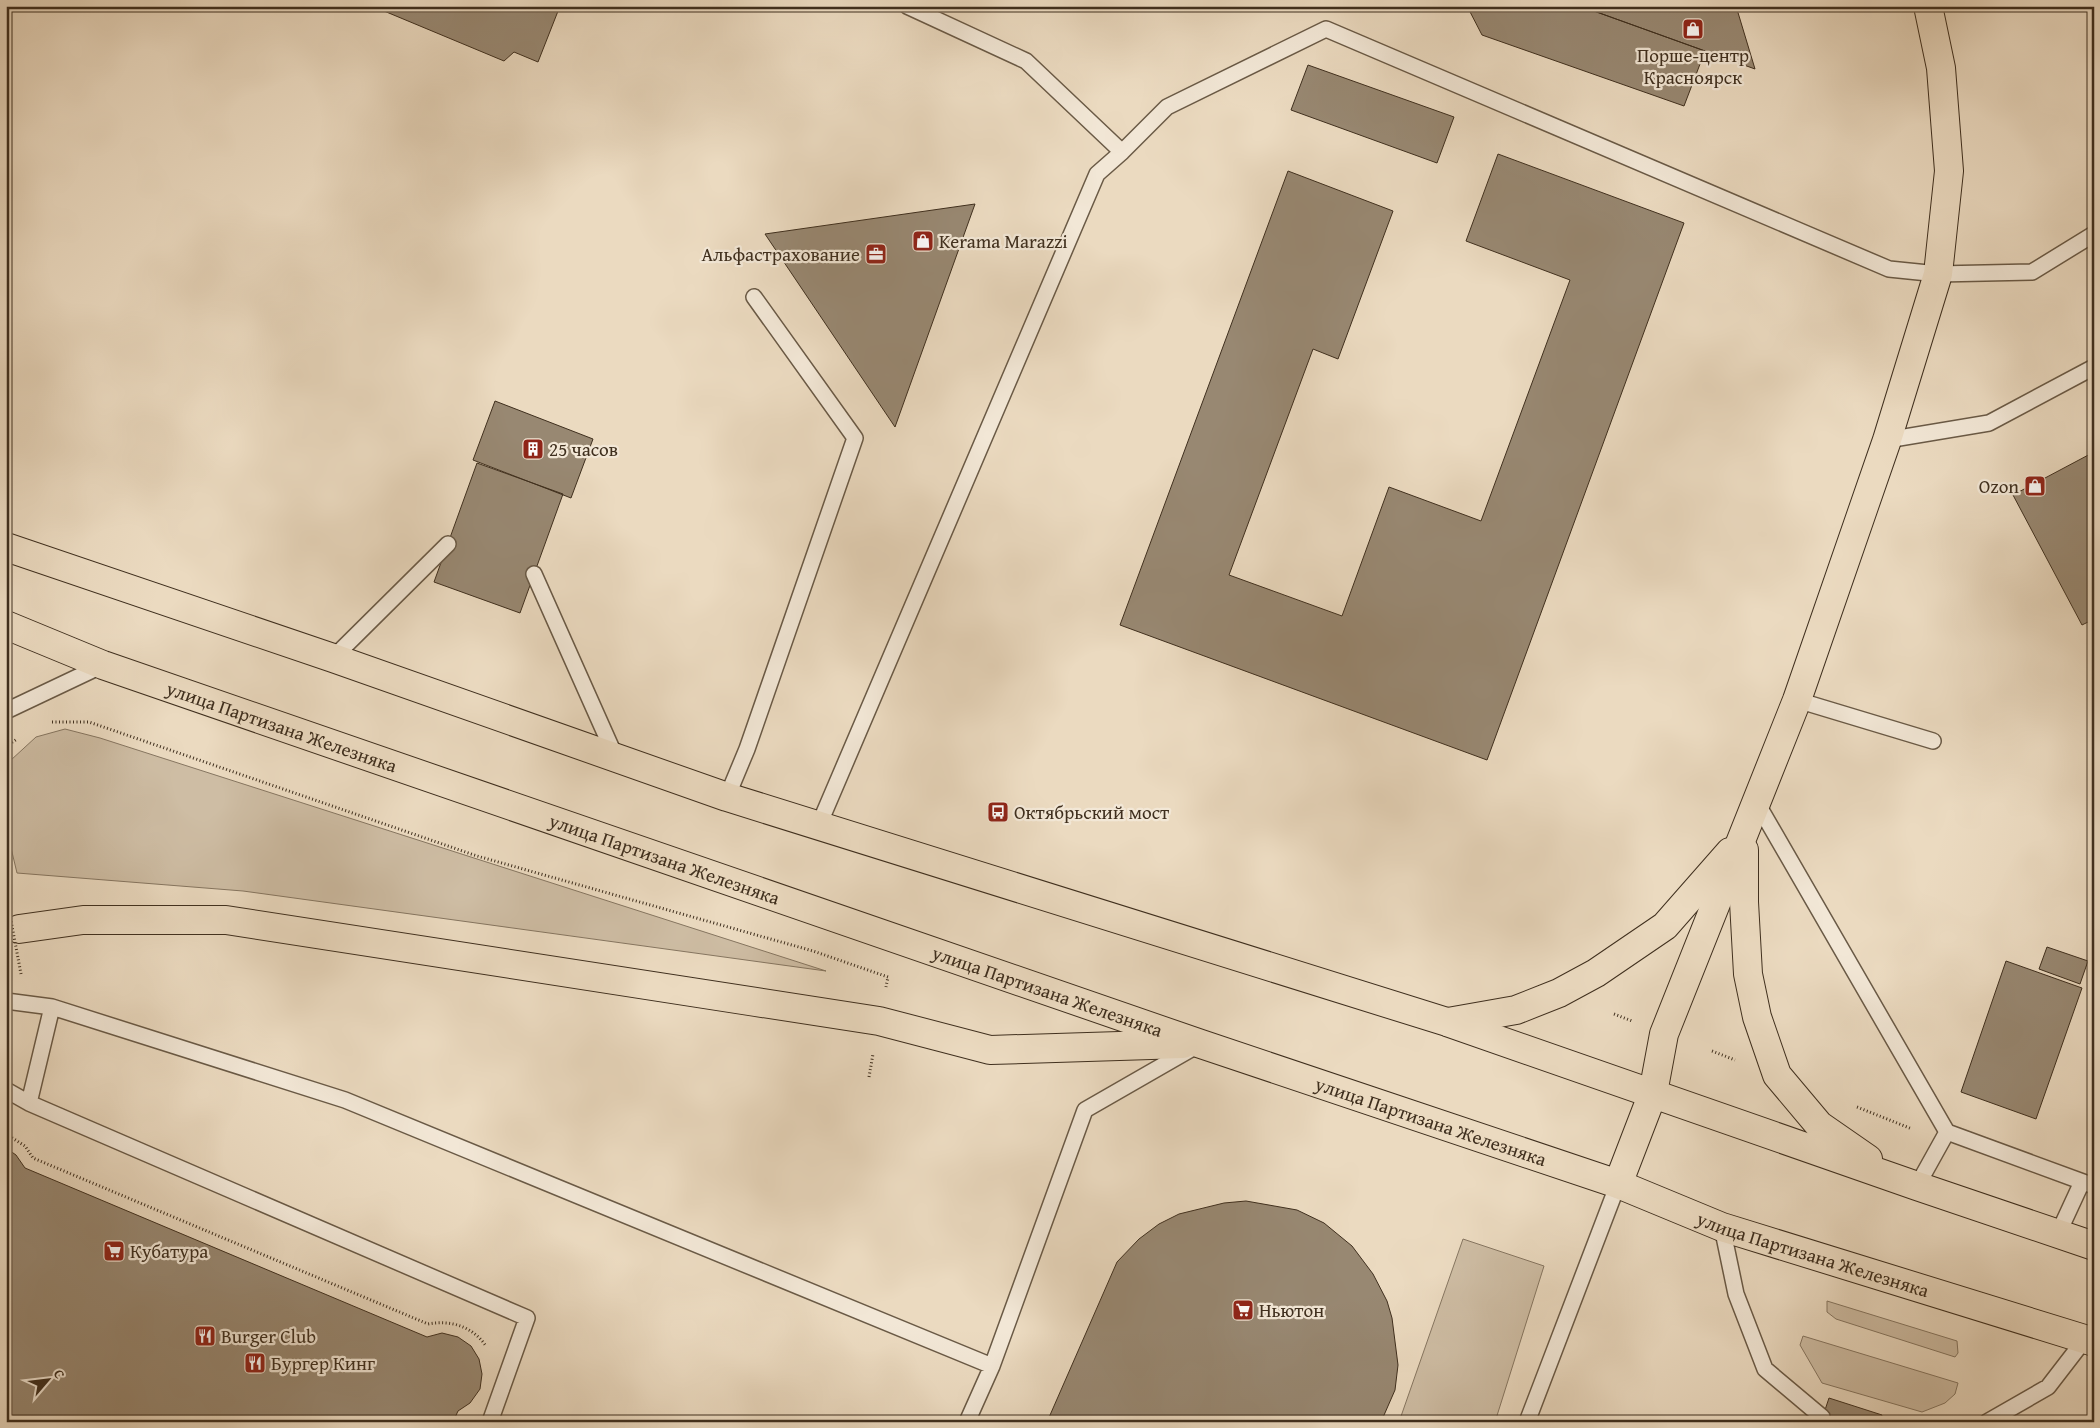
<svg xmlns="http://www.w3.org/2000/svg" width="2100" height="1428" font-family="'Gentium Book Plus',serif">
<rect width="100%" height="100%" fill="#ebdac0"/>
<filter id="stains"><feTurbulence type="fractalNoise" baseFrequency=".004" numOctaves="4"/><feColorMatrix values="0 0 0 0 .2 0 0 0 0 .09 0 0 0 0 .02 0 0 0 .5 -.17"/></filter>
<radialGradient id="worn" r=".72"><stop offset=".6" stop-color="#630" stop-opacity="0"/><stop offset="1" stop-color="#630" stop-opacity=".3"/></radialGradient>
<path fill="#cebda4" stroke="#867661" d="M 65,729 L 100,738 L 826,971 L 243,891 L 17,873 L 6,827 L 6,772 L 11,760 L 36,737 Z
M 1463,1239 L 1544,1266 L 1495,1422 L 1399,1422 Z
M 1827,1301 L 1957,1341 L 1958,1353 L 1955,1357 L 1836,1319 L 1827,1312 Z
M 1803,1336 L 1958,1383 L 1955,1394 L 1945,1403 L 1922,1412 L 1822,1383 L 1800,1345 Z"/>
<path fill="#988872" stroke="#3f2f1e" d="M 372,6 L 560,6 L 538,62 L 514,52 L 504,61 Z
M 1467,6 L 1580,6 L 1705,51 L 1684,106 L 1482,35 Z
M 1580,6 L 1736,6 L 1755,69 Z
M 1308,65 L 1454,117 L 1437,163 L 1291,110 Z
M 1498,154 L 1684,223 L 1487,760 L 1120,625 L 1288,171 L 1393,211 L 1338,359 L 1313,349 L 1229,575 L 1342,616 L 1389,487 L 1481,521 L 1570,280 L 1466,241 Z
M 975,204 L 895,427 L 765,234 Z
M 495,401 L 593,439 L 571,498 L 473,460 Z
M 2094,452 L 2094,619 L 2082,625 L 2013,495 Z
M 477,463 L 563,494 L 520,613 L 434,582 Z
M 2047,947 L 2088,961 L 2080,984 L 2039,969 Z
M 2006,961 L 2082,988 L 2036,1119 L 1961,1092 Z
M 6,1148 L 16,1155 L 25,1168 L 427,1337 L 442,1333 L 458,1337 L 471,1346 L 479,1359 L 482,1374 L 480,1389 L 470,1403 L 458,1411 L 453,1422 L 6,1422 Z
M 1246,1201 L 1297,1210 L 1324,1223 L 1352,1246 L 1373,1274 L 1387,1301 L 1392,1318 L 1398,1365 L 1395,1390 L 1381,1422 L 1047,1422 L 1117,1262 L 1139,1239 L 1159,1224 L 1179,1214 L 1224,1203 Z
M 1829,1398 L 1882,1415 L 1880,1422 L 1821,1422 Z"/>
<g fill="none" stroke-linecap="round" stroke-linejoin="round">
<g stroke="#6a5a46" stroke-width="18">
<path id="service" d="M 907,6 L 1026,61 L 1122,152
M 1887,440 L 1989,423 L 2094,367
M 534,574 L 616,758
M 333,658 L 448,544
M 1797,700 L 1933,741
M 6,711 L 103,665
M 727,797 L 747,749 L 855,438 L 754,297
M 1757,803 L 1947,1132 L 2094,1186
M 818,827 L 1097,174 L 1122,152 L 1167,107 L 1326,29 L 1889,269 L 1938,274 L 2032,272 L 2094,234
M 6,1001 L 52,1007 L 345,1100 L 992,1366
M 6,1090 L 29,1103 L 527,1318 L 490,1422
M 29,1103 L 52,1007
M 1917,1186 L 1947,1132
M 1722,1227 L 1736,1294 L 1765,1369 L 1822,1417
M 2058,1234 L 2082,1182
M 967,1422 L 992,1366 L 1085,1110 L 1193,1048
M 1527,1422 L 1618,1184
M 1987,1422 L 2048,1387 L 2085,1339"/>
</g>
<g stroke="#3f2f1e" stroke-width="30">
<g id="primary">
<path d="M 6,547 L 333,658 L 727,797 L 1447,1022 L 1917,1186 L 2094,1246"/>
<path id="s1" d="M 6,625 L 103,665 L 1201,1044 L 1618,1184 L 1722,1227 L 2094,1342"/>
<path d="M 1744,850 L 1744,902 L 1748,974 L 1757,1017 L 1777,1075 L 1819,1125 L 1868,1159"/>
<path d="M 19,929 L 83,920 L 226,920 L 879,1021 L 990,1050 L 1183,1044"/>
<path d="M 1448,1022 L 1516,1010 L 1559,993 L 1596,973 L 1665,926 L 1730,852"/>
<path d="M 1618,1184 L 1653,1093 L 1664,1034 L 1797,700 L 1887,440 L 1938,274 L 1949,171 L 1941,68 L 1928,6"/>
</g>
</g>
<path stroke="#3f2f1e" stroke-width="3" stroke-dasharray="1 2.5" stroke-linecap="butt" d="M 52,722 L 89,722 L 477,856 L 813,951 L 888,977 L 886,987
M 6,751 L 11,743 L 17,739
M 1614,1014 L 1632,1021
M 1712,1051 L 1735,1060
M 869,1077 L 873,1054
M 1857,1107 L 1912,1129
M 6,1134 L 25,1146 L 33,1158 L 428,1324 C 451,1320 472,1326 486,1346"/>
<use href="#service" stroke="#f2e7d6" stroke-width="15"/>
<use href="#primary" stroke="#ebdac0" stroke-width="28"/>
<path stroke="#3f2f1e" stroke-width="3" stroke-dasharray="1 2.5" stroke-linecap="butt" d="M 6,894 L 21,974"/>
</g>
<defs>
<g id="shop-square" transform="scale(1.125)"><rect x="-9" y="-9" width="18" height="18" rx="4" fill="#8f2418" stroke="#f2e7d6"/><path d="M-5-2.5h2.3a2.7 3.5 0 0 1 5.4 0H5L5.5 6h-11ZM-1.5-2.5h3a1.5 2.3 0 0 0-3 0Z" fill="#fff"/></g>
<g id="office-square" transform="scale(1.125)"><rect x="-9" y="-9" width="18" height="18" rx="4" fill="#8f2418" stroke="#f2e7d6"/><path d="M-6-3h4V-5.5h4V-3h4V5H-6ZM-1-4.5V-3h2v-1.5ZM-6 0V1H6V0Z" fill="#fff"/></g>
<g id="building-square" transform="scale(1.125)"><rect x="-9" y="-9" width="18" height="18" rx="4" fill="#8f2418" stroke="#f2e7d6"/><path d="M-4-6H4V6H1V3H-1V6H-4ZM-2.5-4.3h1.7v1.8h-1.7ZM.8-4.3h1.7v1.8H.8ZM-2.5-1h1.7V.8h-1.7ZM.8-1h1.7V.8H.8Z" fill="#fff"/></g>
<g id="bus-square" transform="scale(1.125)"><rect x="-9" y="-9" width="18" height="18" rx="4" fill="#8f2418" stroke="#f2e7d6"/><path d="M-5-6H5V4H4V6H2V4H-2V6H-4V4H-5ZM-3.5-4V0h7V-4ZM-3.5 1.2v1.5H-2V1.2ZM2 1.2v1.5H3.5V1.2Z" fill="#fff"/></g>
<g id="supermarket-square" transform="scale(1.125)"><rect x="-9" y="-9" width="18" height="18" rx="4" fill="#8f2418" stroke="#f2e7d6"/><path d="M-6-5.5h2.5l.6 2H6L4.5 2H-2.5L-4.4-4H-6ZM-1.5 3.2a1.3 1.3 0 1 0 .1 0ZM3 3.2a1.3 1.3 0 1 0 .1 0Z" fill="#fff"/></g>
<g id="restaurant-square" transform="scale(1.125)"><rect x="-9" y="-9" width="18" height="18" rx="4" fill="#8f2418" stroke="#f2e7d6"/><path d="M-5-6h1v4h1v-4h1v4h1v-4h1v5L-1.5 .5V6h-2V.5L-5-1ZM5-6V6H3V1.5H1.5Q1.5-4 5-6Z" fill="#fff"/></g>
</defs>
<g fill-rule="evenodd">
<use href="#shop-square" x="1693" y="29"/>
<use href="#shop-square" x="923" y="241"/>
<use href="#office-square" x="876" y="254"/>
<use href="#building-square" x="533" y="449"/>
<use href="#shop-square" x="2035" y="486"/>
<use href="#bus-square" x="998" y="812"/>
<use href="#supermarket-square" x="114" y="1251"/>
<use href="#supermarket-square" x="1243" y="1310"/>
<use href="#restaurant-square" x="205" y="1336"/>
<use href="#restaurant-square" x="255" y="1363"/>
</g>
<g text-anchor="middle" stroke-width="4.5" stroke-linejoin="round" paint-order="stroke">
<g font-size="19" fill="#3f2f1e" stroke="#f2e7d6" text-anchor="start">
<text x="1693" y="62" text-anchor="middle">Порше-центр<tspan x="1693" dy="22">Красноярск</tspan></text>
<text x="939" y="248">Kerama Marazzi</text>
<text x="860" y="261" text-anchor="end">Альфастрахование</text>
<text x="549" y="456">25 часов</text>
<text x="2019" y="493" text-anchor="end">Ozon</text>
<text x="1014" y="819">Октябрьский мост</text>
<text x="130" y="1258">Кубатура</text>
<text x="1259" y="1317">Ньютон</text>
<text x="221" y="1343">Burger Club</text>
<text x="271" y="1370">Бургер Кинг</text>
</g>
<g font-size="19" fill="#3f2f1e" stroke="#f2e7d6">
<text dy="7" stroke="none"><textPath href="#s1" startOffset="294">улица Партизана Железняка</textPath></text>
<text dy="7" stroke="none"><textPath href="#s1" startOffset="699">улица Партизана Железняка</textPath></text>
<text dy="7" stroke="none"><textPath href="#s1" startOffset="1104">улица Партизана Железняка</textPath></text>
<text dy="7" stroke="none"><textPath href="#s1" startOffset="1509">улица Партизана Железняка</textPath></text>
<text dy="7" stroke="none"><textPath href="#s1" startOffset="1914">улица Партизана Железняка</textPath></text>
</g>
</g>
<rect width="2100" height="1428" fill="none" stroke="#ebdac0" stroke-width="25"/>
<rect x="8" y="8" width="2085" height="1413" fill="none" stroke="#3f2f1e" stroke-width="2.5"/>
<rect x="12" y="12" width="2075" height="1403" fill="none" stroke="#3f2f1e"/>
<g transform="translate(48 1380) rotate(62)" stroke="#f2e7d6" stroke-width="4" paint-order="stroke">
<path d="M0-4L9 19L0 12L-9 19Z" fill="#3f2f1e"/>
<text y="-8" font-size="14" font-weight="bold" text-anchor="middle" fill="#3f2f1e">С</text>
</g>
<rect width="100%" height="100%" filter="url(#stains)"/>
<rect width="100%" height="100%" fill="url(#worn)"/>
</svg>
